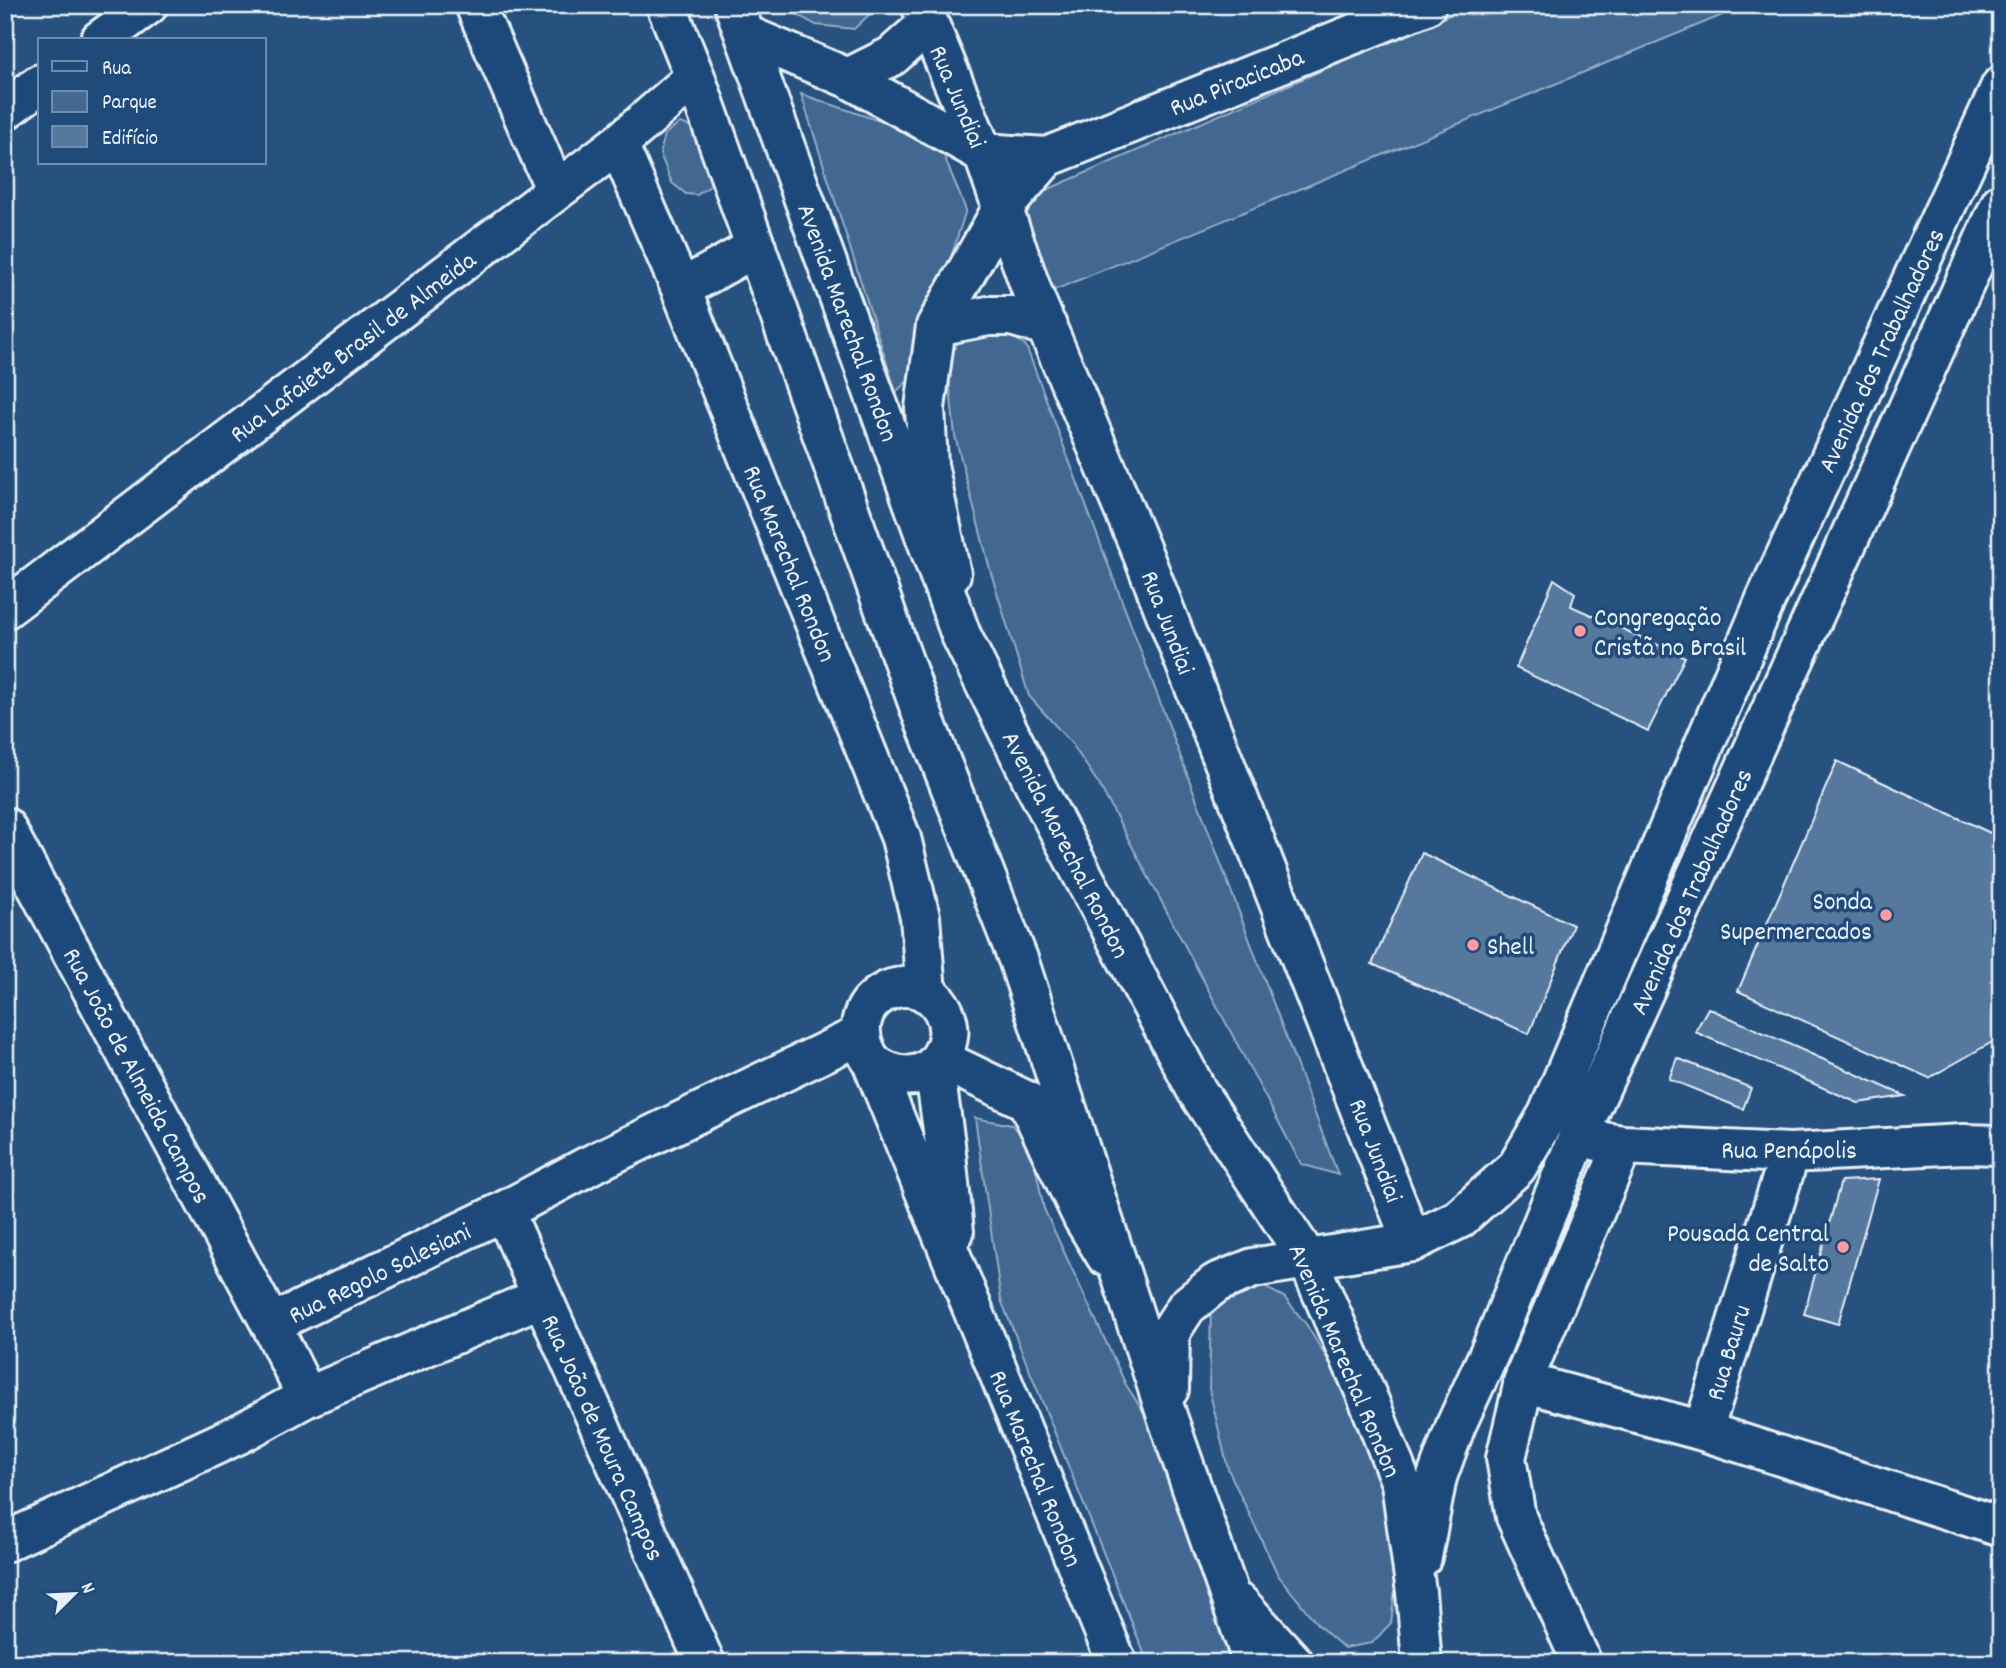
<svg xmlns="http://www.w3.org/2000/svg" width="2006" height="1668" font-family="Dekko,sans-serif">
<rect width="100%" height="100%" fill="#27517f"/>
<filter id="ink" filterUnits="userSpaceOnUse"><feTurbulence type="fractalNoise" baseFrequency=".0143" numOctaves="2"/><feDisplacementMap in="SourceGraphic" scale="14" xChannelSelector="R" yChannelSelector="G"/><feConvolveMatrix kernelMatrix="1 2 1 2 8 2 1 2 1" color-interpolation-filters="sRGB"/></filter>
<g filter="url(#ink)">
<path fill="#436891" stroke="#96acc4" stroke-width="2" d="M 780,5 L 872,5 L 874,10 L 854,29 L 816,25 Z
M 1473,5 L 1747,5 L 1040,296 L 1014,204 Z
M 801,94 L 938,141 L 966,210 L 913,376 L 896,392 Z
M 680,123 L 698,129 L 717,181 L 697,195 L 686,194 L 672,183 L 660,154 L 665,134 Z
M 1008,333 L 1026,346 L 1338,1175 L 1301,1164 L 1100,786 L 1072,744 L 1029,696 L 991,573 L 955,436 L 949,379 L 955,337 Z
M 975,1118 L 1012,1125 L 1031,1145 L 1044,1209 L 1126,1385 L 1161,1438 L 1245,1663 L 1148,1663 L 1001,1300 Z
M 1252,1281 L 1284,1297 L 1306,1324 L 1342,1383 L 1387,1505 L 1397,1572 L 1391,1623 L 1372,1643 L 1344,1648 L 1318,1625 L 1278,1575 L 1228,1469 L 1209,1389 L 1211,1310 Z"/>
<path fill="#57789d" stroke="#e8f1f8" stroke-width="2" d="M 1554,579 L 1575,593 L 1571,606 L 1685,657 L 1648,731 L 1516,668 Z
M 1837,761 L 2001,838 L 2001,1037 L 1929,1078 L 1738,991 Z
M 1422,853 L 1573,925 L 1529,1034 L 1372,964 Z
M 1708,1008 L 1905,1096 L 1858,1103 L 1695,1032 Z
M 1677,1058 L 1751,1088 L 1743,1109 L 1669,1079 Z
M 1879,1179 L 1838,1324 L 1804,1314 L 1841,1181 Z"/>
<g fill="none" stroke-linecap="round" stroke-linejoin="round">
<g stroke="#e8f1f8" stroke-width="44">
<path id="street" d="M 475,5 L 556,191
M 921,5 L 983,153 L 1034,297 L 1143,555 L 1412,1242
M 746,35 L 848,78 L 983,153 L 1047,157 L 1426,5
M 100,40 L 148,5
M 848,78 L 892,56 L 928,24
M 5,110 L 40,84
M 618,144 L 681,289 L 901,838 L 920,917 L 926,993
M 681,289 L 756,247
M 936,326 L 988,316 L 1011,316 L 1047,326
M 951,574 L 928,465 L 925,408 L 936,326 L 1002,209 L 1047,157
M 5,609 L 618,144 L 695,77
M 5,827 L 271,1324
M 940,1059 L 1027,1101 L 1083,1218 L 1106,1256
M 872,1062 C 893,1079 926,1083 941,1056 C 950,1041 951,1025 943,1010 C 914,958 831,1002 872,1062 L 1117,1663
M 934,1066 L 945,1144 L 954,1232
M 1598,1141 L 1623,1145 L 1790,1153 L 1964,1144 L 2001,1145
M 504,1211 L 705,1663
M 1523,1382 L 1703,1431 L 2001,1527
M 307,1397 L 542,1297
M 1703,1431 L 1790,1153
M 5,1542 L 239,1434 L 307,1397 L 271,1324 L 504,1211 L 588,1166 L 860,1035
M 1582,1663 L 1516,1517 L 1506,1458 L 1526,1373 L 1623,1145"/>
</g>
<g stroke="#e8f1f8" stroke-width="44">
<path id="secondary" d="M 666,5 L 695,77 L 922,714 L 1018,959 L 1168,1419 L 1253,1663
M 734,5 L 961,635 L 1035,785 L 1197,1091 L 1307,1258 L 1369,1401 L 1401,1483 L 1416,1592 L 1422,1663
M 1169,1389 L 1170,1332 L 1187,1306 L 1216,1283 L 1253,1268 L 1412,1242 L 1459,1219 L 1517,1167 L 1548,1114 L 1766,599 L 2001,86
M 1422,1557 L 1437,1477 L 1456,1425 L 1492,1347 L 1578,1137 L 2001,203
M 1240,1604 L 1294,1663"/>
</g>
<use href="#street" stroke="#1f4a7a" stroke-width="38"/>
<use href="#secondary" stroke="#1f4a7a" stroke-width="38"/>
</g>
</g>
<g fill="#ff9aa2" stroke="#1f4a7a" stroke-width="2.5">
<circle cx="1580" cy="631" r="7"/>
<circle cx="1886" cy="915" r="7"/>
<circle cx="1473" cy="945" r="7"/>
<circle cx="1843" cy="1247" r="7"/>
</g>
<g text-anchor="middle" stroke-width="7" stroke-linejoin="round" paint-order="stroke">
<g font-size="26" fill="#e8f1f8" stroke="#1f4a7a">
<text transform="translate(1236 81) rotate(-22)" y="9">Rua Piracicaba</text>
<text transform="translate(959 96) rotate(67)" y="9">Rua Jundiai</text>
<text transform="translate(849 322) rotate(70)" y="9">Avenida Marechal Rondon</text>
<text transform="translate(352 346) rotate(-37)" y="9">Rua Lafaiete Brasil de Almeida</text>
<text transform="translate(1880 350) rotate(-65)" y="9">Avenida dos Trabalhadores</text>
<text transform="translate(791 563) rotate(68)" y="9">Rua Marechal Rondon</text>
<text transform="translate(1169 622) rotate(69)" y="9">Rua Jundiai</text>
<text transform="translate(1067 844) rotate(63)" y="9">Avenida Marechal Rondon</text>
<text transform="translate(1690 891) rotate(-66)" y="9">Avenida dos Trabalhadores</text>
<text transform="translate(138 1075) rotate(62)" y="9">Rua João de Almeida Campos</text>
<text x="1789" y="1158">Rua Penápolis</text>
<text transform="translate(1377 1150) rotate(69)" y="9">Rua Jundiai</text>
<text transform="translate(379 1272) rotate(-26)" y="9">Rua Regolo Salesiani</text>
<text transform="translate(1727 1352) rotate(-73)" y="9">Rua Bauru</text>
<text transform="translate(1346 1360) rotate(67)" y="9">Avenida Marechal Rondon</text>
<text transform="translate(604 1437) rotate(66)" y="9">Rua João de Moura Campos</text>
<text transform="translate(1037 1468) rotate(68)" y="9">Rua Marechal Rondon</text>
</g>
<g font-size="26" fill="#e8f1f8" stroke="#1f4a7a" text-anchor="start">
<text x="1594" y="625">Congregação<tspan x="1594" dy="30">Cristã no Brasil</tspan></text>
<text x="1872" y="909" text-anchor="end">Sonda<tspan x="1872" dy="30">Supermercados</tspan></text>
<text x="1487" y="954">Shell</text>
<text x="1829" y="1241" text-anchor="end">Pousada Central<tspan x="1829" dy="30">de Salto</tspan></text>
</g>
</g>
<rect width="2006" height="1668" fill="none" stroke="#1f4a7a" stroke-width="28"/>
<rect x="14" y="14" width="1978" height="1640" fill="none" stroke="#e8f1f8" stroke-width="2.5" filter="url(#ink)"/>
<rect x="38" y="38" width="228" height="126" fill="#1f4a7a" stroke="#6f8dac" stroke-width="2"/>
<rect x="52" y="61" width="35" height="10" fill="#1f4a7a" stroke="#6f8dac" stroke-width="2"/>
<text x="102" y="74" font-size="21" fill="#e8f1f8">Rua</text>
<rect x="52" y="91" width="35" height="21" fill="#436891" stroke="#6f8dac" stroke-width="2"/>
<text x="102" y="108" font-size="21" fill="#e8f1f8">Parque</text>
<rect x="52" y="126" width="35" height="21" fill="#57789d" stroke="#6f8dac" stroke-width="2"/>
<text x="102" y="144" font-size="21" fill="#e8f1f8">Edifício</text>
<g transform="translate(74 1594) rotate(66)" stroke="#1f4a7a" stroke-width="5" paint-order="stroke">
<path d="M0-5L12 26L0 18L-12 26Z" fill="#e8f1f8"/>
<text y="-10" font-size="19" font-weight="bold" text-anchor="middle" fill="#e8f1f8">N</text>
</g>
</svg>
